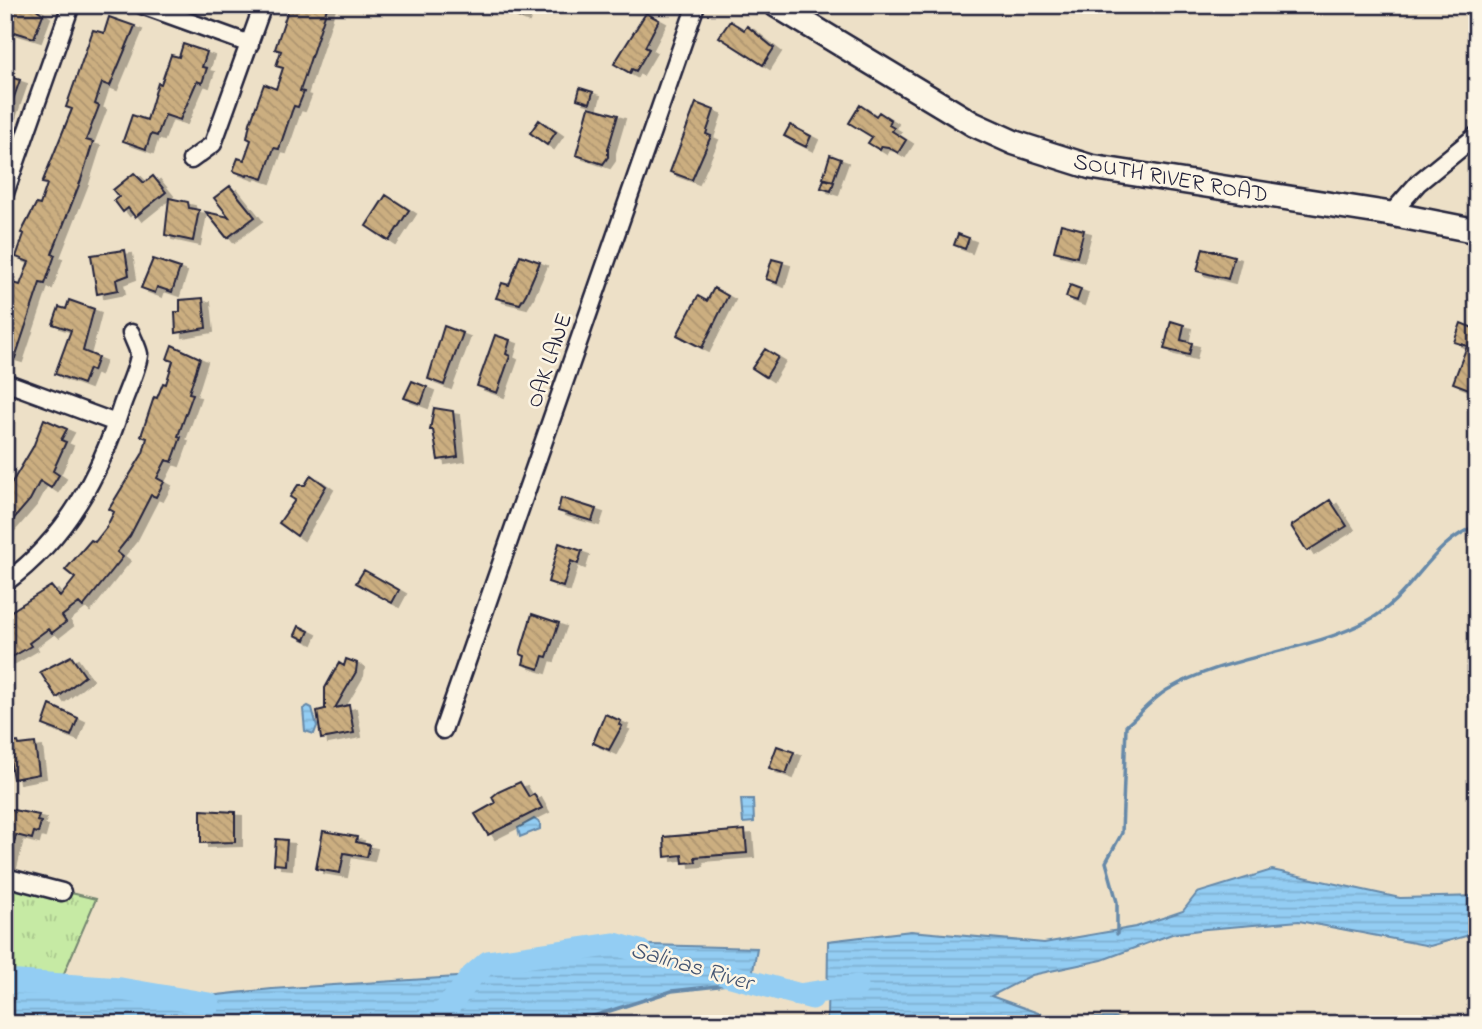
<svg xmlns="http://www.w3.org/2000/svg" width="1482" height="1029" font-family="'Indie Flower',sans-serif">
<defs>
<pattern id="park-tufts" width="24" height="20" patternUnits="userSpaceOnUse" patternTransform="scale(1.75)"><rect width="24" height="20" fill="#c6eaa4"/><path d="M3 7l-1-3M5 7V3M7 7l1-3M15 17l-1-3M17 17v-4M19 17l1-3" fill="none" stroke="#aac88e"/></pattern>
<pattern id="water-rules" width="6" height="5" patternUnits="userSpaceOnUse" patternTransform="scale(1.75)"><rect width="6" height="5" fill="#93cdf3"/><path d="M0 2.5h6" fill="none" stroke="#7eb0d1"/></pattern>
<pattern id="building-back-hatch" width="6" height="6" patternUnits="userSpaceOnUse" patternTransform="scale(1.75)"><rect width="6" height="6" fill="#cbae80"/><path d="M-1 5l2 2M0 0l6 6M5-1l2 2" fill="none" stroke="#ae9570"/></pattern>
<filter id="shadow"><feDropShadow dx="7" dy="4" stdDeviation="0" flood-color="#0004"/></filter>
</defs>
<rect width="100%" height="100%" fill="#ede0c7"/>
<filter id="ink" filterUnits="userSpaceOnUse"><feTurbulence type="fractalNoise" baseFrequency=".0143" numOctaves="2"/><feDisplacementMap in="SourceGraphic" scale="14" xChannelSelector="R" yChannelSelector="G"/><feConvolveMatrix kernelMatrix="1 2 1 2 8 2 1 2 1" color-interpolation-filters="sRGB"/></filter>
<g filter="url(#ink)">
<path fill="url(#park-tufts)" stroke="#748670" stroke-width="2" d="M 5,877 L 96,899 L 59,985 L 5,981 Z"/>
<path fill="url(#water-rules)" stroke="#6689a9" stroke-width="2" d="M 308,706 L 312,708 L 317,726 L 314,734 L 305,731 L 303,709 Z
M 741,799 L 753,799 L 754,822 L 743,823 Z
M 534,819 L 540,823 L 540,829 L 520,837 L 518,828 Z
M 1272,870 L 1400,898 L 1477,896 L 1477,933 L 1430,946 L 1299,921 L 1206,929 L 1172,934 L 1102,960 L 1032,975 L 991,996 L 1052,1018 L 1115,1018 L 1137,1024 L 827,1024 L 828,941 L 911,931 L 1044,943 L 1136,927 L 1183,911 L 1197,893 Z
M 615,944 L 757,948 L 751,982 L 672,991 L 569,1024 L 5,1024 L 5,981 L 121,989 L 181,999 L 272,989 L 472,976 L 488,962 Z"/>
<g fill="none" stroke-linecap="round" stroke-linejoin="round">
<path stroke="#6689a9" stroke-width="3.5" d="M 1117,934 L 1117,902 L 1106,862 L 1122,833 L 1126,726 C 1139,715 1152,699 1167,690 C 1228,654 1306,654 1369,620 C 1412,597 1431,541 1477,526
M 733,985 L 751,982
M 569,1024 L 672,991 L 718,986"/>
<path stroke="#93cdf3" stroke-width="23" d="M 723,974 L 812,998
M 5,981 L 121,989 L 209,1004
M 798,995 L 857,986
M 419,1024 L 445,1011 L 472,976 L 488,962 L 615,944 L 640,951"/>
</g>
<path fill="url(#building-back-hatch)" stroke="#22223b" stroke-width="2" filter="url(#shadow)" d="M 9,5 L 31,5 L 43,14 L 34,38 L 5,29 Z
M 294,5 L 328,5 L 300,91 L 304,92 L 298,107 L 294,106 L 292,111 L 279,149 L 274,148 L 263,179 L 248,174 L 247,176 L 233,171 L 238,158 L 244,160 L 251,140 L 247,138 L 250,123 L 264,84 L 276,89 L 283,68 L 276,66 L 281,51 L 275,49 L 288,10 L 292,11 Z
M 513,5 L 527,5 L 522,18 L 510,13 Z
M 646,13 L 659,20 L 645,47 L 649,49 L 636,71 L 632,69 L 630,73 L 614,64 Z
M 109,17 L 135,26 L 110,86 L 102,83 L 95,104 L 99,106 L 86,140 L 93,142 L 81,180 L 52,254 L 55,255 L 45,284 L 40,283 L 15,358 L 5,355 L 5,296 L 9,297 L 14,283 L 20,285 L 29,262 L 16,257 L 24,234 L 21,233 L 36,204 L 40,205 L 47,184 L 42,183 L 72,109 L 66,107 L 93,30 L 104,33 Z
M 730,21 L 744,30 L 747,26 L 774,48 L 763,65 L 719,37 Z
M 183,44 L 207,52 L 202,67 L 207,68 L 202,83 L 197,81 L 180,120 L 165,115 L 157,136 L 151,134 L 146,149 L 123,141 L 132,115 L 147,120 L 158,83 L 161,84 L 171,55 L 179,57 Z
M 5,75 L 20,80 L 7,117 L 5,116 Z
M 580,88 L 593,92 L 590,103 L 577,99 Z
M 696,103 L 714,110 L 706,134 L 711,136 L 692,180 L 670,172 Z
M 860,105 L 876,116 L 879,112 L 891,120 L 889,125 L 894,128 L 892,131 L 906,140 L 898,153 L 888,147 L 882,146 L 880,150 L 868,143 L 872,137 L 849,123 Z
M 589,107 L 618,115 L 608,149 L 608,157 L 603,164 L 576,155 Z
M 539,120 L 556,132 L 547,145 L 530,133 Z
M 790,125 L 811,136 L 806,147 L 784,136 Z
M 830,155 L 841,159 L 833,181 L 823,178 Z
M 134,173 L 144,183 L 153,176 L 166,192 L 135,217 L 128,208 L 123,212 L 114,200 L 119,197 L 113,190 Z
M 824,179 L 834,182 L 831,191 L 821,188 Z
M 230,186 L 255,217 L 227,238 L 206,212 L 229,217 L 214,198 Z
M 386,195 L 409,210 L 389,241 L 366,226 Z
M 169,198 L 188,202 L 189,208 L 199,210 L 193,241 L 165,235 Z
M 1061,224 L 1084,230 L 1077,257 L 1054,251 Z
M 958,234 L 969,238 L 965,249 L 954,245 Z
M 1203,248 L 1234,256 L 1228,279 L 1197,271 Z
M 125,250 L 129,275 L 116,280 L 118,290 L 97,294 L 91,255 Z
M 520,255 L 540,262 L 526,294 L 520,304 L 496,298 L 502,283 L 509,285 Z
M 153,259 L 180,268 L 172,292 L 157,287 L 155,293 L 141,288 Z
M 772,259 L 783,262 L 777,283 L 766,279 Z
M 1070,285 L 1081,289 L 1077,301 L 1066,297 Z
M 714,288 L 728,296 L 702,348 L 677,335 L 698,296 L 707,301 Z
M 203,298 L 206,328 L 176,333 L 175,312 L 180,312 L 180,300 Z
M 69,300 L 94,309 L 83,351 L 98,357 L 93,371 L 89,369 L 83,384 L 55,374 L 71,330 L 53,324 L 59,307 L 66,309 Z
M 1171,321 L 1184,325 L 1181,340 L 1192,343 L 1189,355 L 1164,349 Z
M 1475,322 L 1477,322 L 1477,392 L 1453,383 L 1467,346 L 1454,342 L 1461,323 L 1473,328 Z
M 444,326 L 463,333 L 444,385 L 428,379 Z
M 495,335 L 510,340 L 506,354 L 510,356 L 497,393 L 477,386 Z
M 172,345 L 200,358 L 189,393 L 193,394 L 178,436 L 181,437 L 172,462 L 166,460 L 157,478 L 164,482 L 156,497 L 151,495 L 130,536 L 117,552 L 123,557 L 83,607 L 79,603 L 62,616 L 66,622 L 52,633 L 48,629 L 29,643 L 31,646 L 5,661 L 5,615 L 51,586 L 60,597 L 75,578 L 65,570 L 91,540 L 95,542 L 106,528 L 114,512 L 109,509 L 143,453 L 147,438 L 141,436 L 154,397 L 157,398 L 163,383 L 166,384 L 173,361 L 167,359 Z
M 765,349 L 778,357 L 766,377 L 752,368 Z
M 412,381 L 427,387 L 421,404 L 404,398 Z
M 434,408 L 453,411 L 458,457 L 438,460 L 433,430 L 430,430 Z
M 44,419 L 67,429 L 61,440 L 66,442 L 53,471 L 59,475 L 51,488 L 40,481 L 30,500 L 5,529 L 5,494 L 33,447 Z
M 311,475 L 326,486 L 297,536 L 279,523 L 295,500 L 290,497 L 298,485 L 305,485 Z
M 561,498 L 596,509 L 592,521 L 558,511 Z
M 1330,500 L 1347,526 L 1307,551 L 1291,526 Z
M 559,543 L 582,551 L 578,564 L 571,561 L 563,587 L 548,582 Z
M 364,570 L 399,590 L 392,603 L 356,583 Z
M 532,614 L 559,623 L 547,657 L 543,656 L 539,669 L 523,664 L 525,656 L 520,654 Z
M 299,626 L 309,631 L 305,640 L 295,635 Z
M 71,656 L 85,676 L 57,698 L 40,672 Z
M 346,659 L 357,663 L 356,672 L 335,708 L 349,705 L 354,733 L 321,739 L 317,711 L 325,709 L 325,688 L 339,663 L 344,666 Z
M 50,705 L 78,718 L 71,736 L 43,725 Z
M 605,714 L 621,721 L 619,725 L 622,726 L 609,750 L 593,743 Z
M 18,742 L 19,745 L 35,743 L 39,774 L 13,779 L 10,759 L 5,759 L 5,744 Z
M 777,746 L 794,752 L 786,774 L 769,768 Z
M 520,782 L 529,797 L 534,794 L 542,808 L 488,835 L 475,814 L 495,803 L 492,797 L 498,792 Z
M 8,809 L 39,815 L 37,821 L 41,822 L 38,833 L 34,832 L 32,839 L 16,835 L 9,864 L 5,863 Z
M 201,810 L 235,812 L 235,842 L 201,843 Z
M 745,830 L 747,853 L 695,857 L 696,862 L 683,863 L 682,855 L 665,857 L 664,837 Z
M 323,831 L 357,837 L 356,842 L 370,845 L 367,857 L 344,853 L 340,873 L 316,869 Z
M 276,839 L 287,840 L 285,865 L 274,864 Z"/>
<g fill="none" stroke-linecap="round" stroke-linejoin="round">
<g stroke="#22223b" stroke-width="21">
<path id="street" d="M 142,5 L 250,44
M 191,160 L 213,144 L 263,5
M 5,193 L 71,5
M 1391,214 L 1418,183 L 1477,135
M 5,382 L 116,423
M 5,583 C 67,537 99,477 122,405 C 126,393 139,365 139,354 C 138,348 133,339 131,333
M 443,730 L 696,5
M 5,877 L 62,892"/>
</g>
<g stroke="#22223b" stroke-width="28">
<path id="secondary" d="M 776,5 L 973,124 L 1015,143 L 1091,167 L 1391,214 L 1477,231"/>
</g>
<use href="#street" stroke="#fcf5e5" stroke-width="16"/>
<use href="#secondary" stroke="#fcf5e5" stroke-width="23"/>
</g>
</g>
<g text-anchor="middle" stroke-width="5" stroke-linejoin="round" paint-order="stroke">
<g font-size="23" fill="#22223b" stroke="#fcf5e5">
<text transform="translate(1171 177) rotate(10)" y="8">SOUTH RIVER ROAD</text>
<text transform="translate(548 360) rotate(-71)" y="8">OAK LANE</text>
</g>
<g font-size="24" font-style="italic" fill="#445572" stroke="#fcf5e5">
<text transform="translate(692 965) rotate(16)" y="8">Salinas River</text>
</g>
</g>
<rect width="1482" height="1029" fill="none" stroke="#fcf5e5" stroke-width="28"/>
<rect x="14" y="14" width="1454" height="1001" fill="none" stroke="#22223b" stroke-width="2.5" filter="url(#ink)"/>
</svg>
